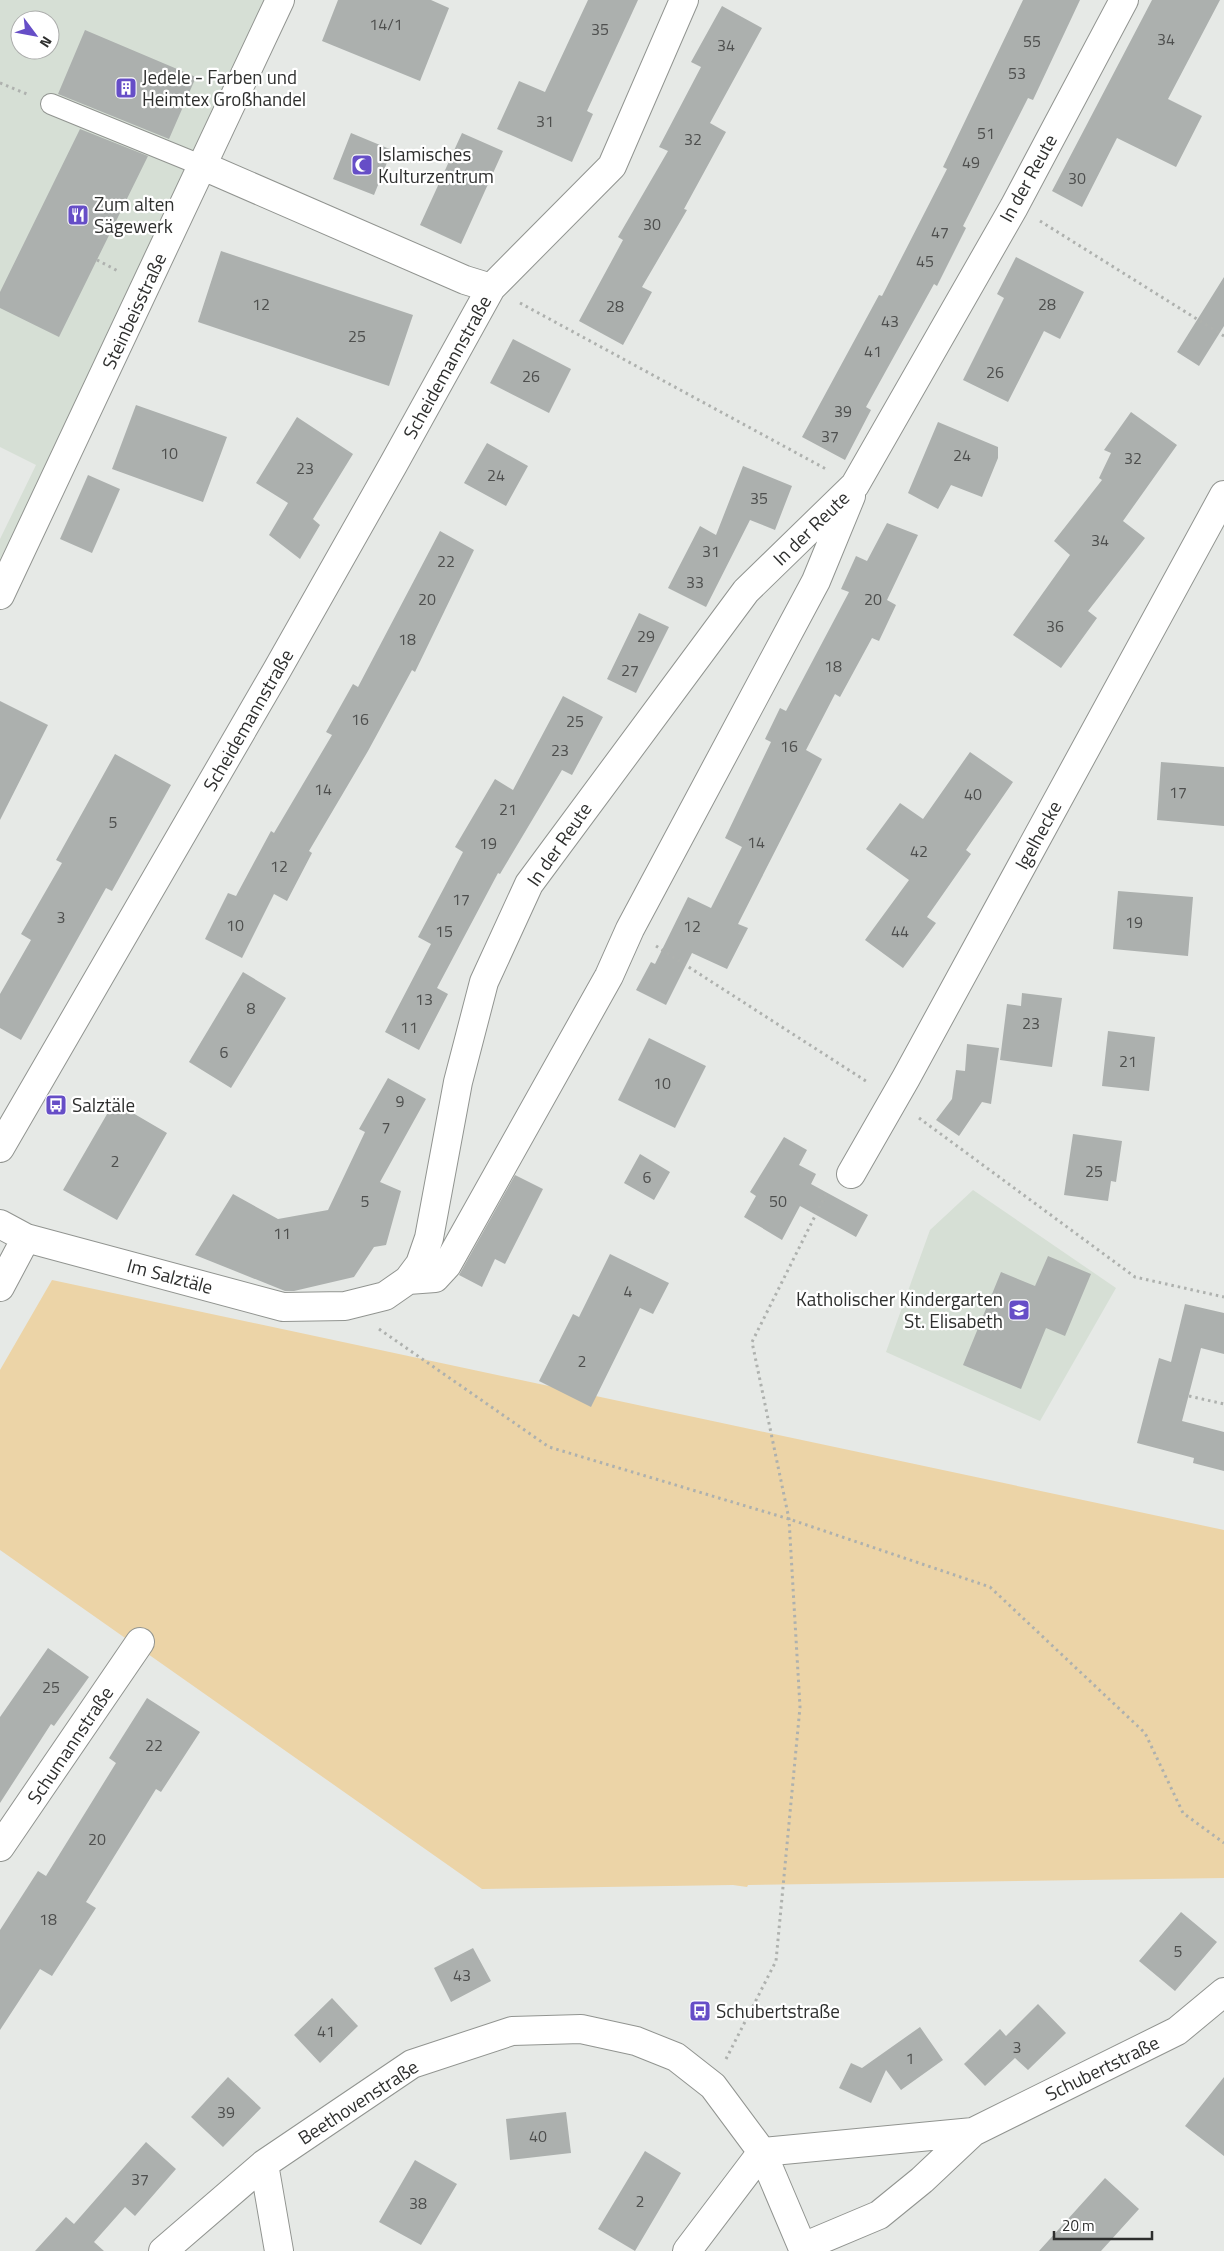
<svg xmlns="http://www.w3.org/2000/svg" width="1224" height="2251" font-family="'Titillium Web',sans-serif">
<rect width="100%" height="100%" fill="#e6e9e6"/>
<path fill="#d6dfd5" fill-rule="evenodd" d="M 0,0 L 275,0 L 0,574 L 0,539 L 36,465 L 0,447 ZM 20,20 L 50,20 L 50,50 L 20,50 Z
M 973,1190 L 1116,1288 L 1040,1421 L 886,1352 L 930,1230 Z"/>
<path fill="#ecd4a7" d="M 52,1280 L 1224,1530 L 1224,1878 L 748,1885 L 747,1887 L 733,1885 L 482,1889 L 0,1550 L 0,1370 Z"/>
<path fill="#acb0ae" d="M 338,0 L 431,0 L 449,8 L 420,81 L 322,41 Z
M 588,0 L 638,0 L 587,111 L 593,114 L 572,162 L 497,129 L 519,81 L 545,92 Z
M 1023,0 L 1080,0 L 1033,100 L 1028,98 L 963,226 L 966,228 L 937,286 L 934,284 L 866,407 L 871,410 L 845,460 L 802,437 L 879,295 L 882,296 L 947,169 L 943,167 Z
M 1152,0 L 1220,0 L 1168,99 L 1202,116 L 1176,167 L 1117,138 L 1082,207 L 1052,191 Z
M 722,6 L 762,28 L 710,123 L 726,132 L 684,209 L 687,210 L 642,287 L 652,292 L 623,345 L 579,321 L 623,240 L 618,237 L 668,151 L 659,147 L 701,67 L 691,62 Z
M 85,30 L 196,77 L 169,139 L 58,94 Z
M 80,129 L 148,156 L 59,337 L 0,308 L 0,292 Z
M 351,133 L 392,150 L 374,195 L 333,179 Z
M 462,133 L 503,151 L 461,244 L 420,225 Z
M 221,251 L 413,315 L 389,386 L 198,322 Z
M 1016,257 L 1084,292 L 1060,339 L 1044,331 L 1008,402 L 963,380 L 1004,298 L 997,294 Z
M 1224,277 L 1224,326 L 1199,366 L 1177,352 Z
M 513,339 L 571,369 L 549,413 L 490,383 Z
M 136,405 L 227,437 L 203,502 L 112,469 Z
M 1131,412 L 1177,445 L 1123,521 L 1145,538 L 1088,611 L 1097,618 L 1061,668 L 1013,635 L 1070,555 L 1054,541 L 1102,480 L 1099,478 L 1111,453 L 1104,450 Z
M 297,417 L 353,454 L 313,519 L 320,525 L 300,559 L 269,535 L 288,503 L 256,483 Z
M 938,422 L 998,447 L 998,458 L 982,497 L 951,485 L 938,509 L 908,493 Z
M 487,443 L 528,466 L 506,506 L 464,483 Z
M 743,466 L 792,486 L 775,530 L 750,520 L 706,607 L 668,588 L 700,526 L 716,535 Z
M 88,475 L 120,489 L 92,553 L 60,539 Z
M 887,523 L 918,535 L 887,600 L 896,605 L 879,641 L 872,638 L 840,697 L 835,694 L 806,750 L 822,759 L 738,924 L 748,928 L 727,969 L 692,953 L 666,1005 L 636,990 L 651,962 L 655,964 L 688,897 L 711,908 L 742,847 L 725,838 L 771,742 L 765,739 L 780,708 L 786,711 L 849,592 L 841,589 L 856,556 L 867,561 Z
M 440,531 L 474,550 L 415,672 L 412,670 L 368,751 L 309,851 L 312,853 L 287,901 L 274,894 L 242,958 L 205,939 L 228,893 L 236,896 L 271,831 L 274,833 L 332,735 L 326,732 L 353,684 L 358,687 Z
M 639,613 L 669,627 L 636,693 L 607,679 Z
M 563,696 L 603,717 L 572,775 L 562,770 L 500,874 L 498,873 L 437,988 L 448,994 L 419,1050 L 385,1032 L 431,944 L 418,937 L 463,852 L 455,847 L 495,779 L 513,790 Z
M 0,701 L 48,725 L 0,820 Z
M 970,752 L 1013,782 L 966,850 L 971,854 L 927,917 L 936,923 L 903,968 L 865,940 L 909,880 L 866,849 L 900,803 L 923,819 Z
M 115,754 L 171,785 L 112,891 L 106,888 L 21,1040 L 0,1028 L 0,994 L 31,940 L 21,934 L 62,863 L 56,860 Z
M 1161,762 L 1224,767 L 1224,826 L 1157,820 Z
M 1118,891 L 1193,897 L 1188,956 L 1113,949 Z
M 243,972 L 286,998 L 231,1088 L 189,1062 Z
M 1022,993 L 1062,998 L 1052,1067 L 1000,1060 L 1007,1004 L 1021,1006 Z
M 1108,1031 L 1155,1037 L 1149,1091 L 1102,1086 Z
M 649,1038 L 706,1066 L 675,1128 L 618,1100 Z
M 967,1044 L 999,1048 L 991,1104 L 982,1102 L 959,1136 L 936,1120 L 952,1099 L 956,1070 L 965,1071 Z
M 388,1078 L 426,1099 L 380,1182 L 401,1191 L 386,1245 L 374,1247 L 354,1277 L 294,1291 L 285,1291 L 195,1255 L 233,1194 L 278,1219 L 328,1210 L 365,1132 L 359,1129 Z
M 114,1102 L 167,1133 L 117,1220 L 63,1190 Z
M 1073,1134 L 1122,1141 L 1116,1182 L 1111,1181 L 1108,1201 L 1064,1195 Z
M 784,1137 L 807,1150 L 799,1165 L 816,1174 L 811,1184 L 868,1215 L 856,1237 L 800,1206 L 782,1240 L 744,1217 L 756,1196 L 750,1192 Z
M 640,1154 L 670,1172 L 654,1200 L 624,1183 Z
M 515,1175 L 543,1189 L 505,1264 L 495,1259 L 482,1287 L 459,1275 Z
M 610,1254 L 669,1283 L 653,1314 L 640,1308 L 591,1407 L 539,1381 L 573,1314 L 579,1317 Z
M 1048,1256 L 1091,1274 L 1065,1336 L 1046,1328 L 1021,1389 L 963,1365 L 1001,1272 L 1035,1286 Z
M 1185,1304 L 1224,1313 L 1224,1354 L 1201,1348 L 1182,1421 L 1224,1432 L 1224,1471 L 1193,1463 L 1194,1458 L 1137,1443 L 1159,1358 L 1171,1362 Z
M 48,1648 L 89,1677 L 54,1726 L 51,1724 L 0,1803 L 0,1717 Z
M 147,1698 L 200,1732 L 161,1792 L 156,1789 L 86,1902 L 96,1908 L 52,1976 L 40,1969 L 0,2030 L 0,1930 L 38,1871 L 46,1876 L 116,1763 L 109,1758 Z
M 1181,1912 L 1217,1942 L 1175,1991 L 1139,1961 Z
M 473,1948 L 491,1981 L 451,2002 L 434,1968 Z
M 332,1998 L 358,2026 L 320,2063 L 294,2035 Z
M 1038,2004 L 1066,2033 L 1028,2070 L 1015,2058 L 985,2086 L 964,2064 L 1000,2029 L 1006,2036 Z
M 920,2027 L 943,2060 L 901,2090 L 886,2070 L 871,2103 L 839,2088 L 851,2063 L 862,2068 Z
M 228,2077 L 261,2108 L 223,2147 L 191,2117 Z
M 1224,2077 L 1224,2156 L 1185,2126 Z
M 566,2112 L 571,2153 L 510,2160 L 506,2119 Z
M 146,2142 L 176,2169 L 135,2216 L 125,2207 L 94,2242 L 104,2251 L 35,2251 L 66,2217 L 74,2224 Z
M 645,2151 L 681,2173 L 635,2251 L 598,2229 Z
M 415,2160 L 457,2184 L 421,2245 L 379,2222 Z
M 1105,2178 L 1139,2209 L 1101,2251 L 1039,2251 Z"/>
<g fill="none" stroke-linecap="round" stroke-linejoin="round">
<g stroke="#919490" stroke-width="22">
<path id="lane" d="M 51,104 L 203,166"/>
</g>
<g stroke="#919490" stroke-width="30">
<path id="street" d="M 203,166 L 465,280 L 491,288
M 0,595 L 280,0
M 0,1148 L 277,670 L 393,465 L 491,288 L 612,166 L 684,0
M 851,1174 L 906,1078 L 1224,495
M 0,1224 L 26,1238 L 283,1307 L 345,1306 L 385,1296 L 408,1280 L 420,1264 L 429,1238 L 458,1082 L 484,982 L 529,884 L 746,591 L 855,485 L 1014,207 L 1124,0
M 408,1280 L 435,1278 L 447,1265 L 609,976 L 630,929 L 816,581 L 851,496
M 0,1287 L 26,1238
M 0,1847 L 140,1642
M 264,2164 L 279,2251
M 803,2247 L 879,2215 L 922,2180 L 973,2132
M 163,2251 L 264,2164 L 412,2064 L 512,2031 L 581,2029 L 636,2041 L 676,2057 L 713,2086 L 762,2152 L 804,2251
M 687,2251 L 762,2152 L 973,2132 L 1177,2031 L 1224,1992"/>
</g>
<path stroke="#aeb1ae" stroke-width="3" stroke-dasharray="2.5 4" stroke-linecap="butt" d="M 0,83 L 27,94
M 1040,221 L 1224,336
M 97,260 L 118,271
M 520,303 L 826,469
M 656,946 L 869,1083
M 919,1118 L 1135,1277 L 1224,1297
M 379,1329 L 549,1447 L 789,1519 L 990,1587 L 1145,1733 L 1183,1813 L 1224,1843
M 1189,1396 L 1224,1404
M 726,2059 L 776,1961 L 800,1707 L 789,1519 L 752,1342 L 827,1192"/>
<use href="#lane" stroke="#fff" stroke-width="20"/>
<use href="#street" stroke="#fff" stroke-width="28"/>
</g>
<defs>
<g id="building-square" transform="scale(1.125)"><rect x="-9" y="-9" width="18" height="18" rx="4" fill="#664ec7" stroke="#fff"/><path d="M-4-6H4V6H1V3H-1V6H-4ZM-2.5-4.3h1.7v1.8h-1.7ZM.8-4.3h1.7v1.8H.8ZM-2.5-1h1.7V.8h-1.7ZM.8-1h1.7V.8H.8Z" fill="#fff"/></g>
<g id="mosque-square" transform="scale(1.125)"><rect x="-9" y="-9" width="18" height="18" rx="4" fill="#664ec7" stroke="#fff"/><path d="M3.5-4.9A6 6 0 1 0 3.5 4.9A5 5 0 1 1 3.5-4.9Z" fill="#fff"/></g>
<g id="restaurant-square" transform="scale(1.125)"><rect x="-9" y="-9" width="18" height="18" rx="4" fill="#664ec7" stroke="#fff"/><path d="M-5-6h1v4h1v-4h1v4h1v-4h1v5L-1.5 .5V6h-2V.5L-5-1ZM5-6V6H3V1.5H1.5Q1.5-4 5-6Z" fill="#fff"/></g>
<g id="bus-square" transform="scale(1.125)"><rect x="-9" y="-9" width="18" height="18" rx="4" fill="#664ec7" stroke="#fff"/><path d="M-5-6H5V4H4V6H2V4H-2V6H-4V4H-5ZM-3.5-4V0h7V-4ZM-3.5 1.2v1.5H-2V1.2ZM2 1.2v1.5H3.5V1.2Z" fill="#fff"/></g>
<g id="school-square" transform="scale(1.125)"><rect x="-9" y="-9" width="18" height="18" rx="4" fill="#664ec7" stroke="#fff"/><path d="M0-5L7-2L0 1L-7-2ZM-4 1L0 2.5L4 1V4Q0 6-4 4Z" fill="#fff"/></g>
</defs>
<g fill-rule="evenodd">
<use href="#building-square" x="126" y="88"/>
<use href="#mosque-square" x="362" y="165"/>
<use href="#restaurant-square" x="78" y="215"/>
<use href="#bus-square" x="56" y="1105"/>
<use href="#school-square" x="1019" y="1310"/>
<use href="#bus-square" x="700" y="2011"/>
</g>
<g text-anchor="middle" stroke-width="4.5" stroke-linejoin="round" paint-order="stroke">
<g font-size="16" fill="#4e4f4e">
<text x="386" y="30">14/1</text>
<text x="600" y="35">35</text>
<text x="1166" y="45">34</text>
<text x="1032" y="47">55</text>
<text x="726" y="51">34</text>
<text x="1017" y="79">53</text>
<text x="545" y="127">31</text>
<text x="986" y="139">51</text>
<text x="693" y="145">32</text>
<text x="971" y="168">49</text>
<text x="1077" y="184">30</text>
<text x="652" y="230">30</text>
<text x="940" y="238">47</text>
<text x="925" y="267">45</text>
<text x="261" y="310">12</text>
<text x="1047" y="310">28</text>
<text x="615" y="312">28</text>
<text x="890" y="327">43</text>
<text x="357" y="342">25</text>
<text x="873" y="357">41</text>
<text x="995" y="378">26</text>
<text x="531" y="382">26</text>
<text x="843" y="417">39</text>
<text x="830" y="442">37</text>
<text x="169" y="459">10</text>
<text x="962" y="461">24</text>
<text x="1133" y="464">32</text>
<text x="305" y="474">23</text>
<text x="496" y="481">24</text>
<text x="759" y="504">35</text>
<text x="1100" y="546">34</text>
<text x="711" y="557">31</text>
<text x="446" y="567">22</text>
<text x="695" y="588">33</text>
<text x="427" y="605">20</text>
<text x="873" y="605">20</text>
<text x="1055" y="632">36</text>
<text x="646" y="642">29</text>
<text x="407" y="645">18</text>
<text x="833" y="672">18</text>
<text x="630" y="676">27</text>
<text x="360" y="725">16</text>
<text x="575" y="727">25</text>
<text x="789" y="752">16</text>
<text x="560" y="756">23</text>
<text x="323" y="795">14</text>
<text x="1178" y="798">17</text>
<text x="973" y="800">40</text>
<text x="508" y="815">21</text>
<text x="113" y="828">5</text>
<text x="756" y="848">14</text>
<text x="488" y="849">19</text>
<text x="919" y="857">42</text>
<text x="279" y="872">12</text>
<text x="461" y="905">17</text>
<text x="61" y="923">3</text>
<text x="1134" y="928">19</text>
<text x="235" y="931">10</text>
<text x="692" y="932">12</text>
<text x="444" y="937">15</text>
<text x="900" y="937">44</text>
<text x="424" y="1005">13</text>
<text x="251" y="1014">8</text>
<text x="1031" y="1029">23</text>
<text x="409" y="1033">11</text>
<text x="224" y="1058">6</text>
<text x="1128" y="1067">21</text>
<text x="662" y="1089">10</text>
<text x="400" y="1107">9</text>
<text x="386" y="1133">7</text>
<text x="115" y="1167">2</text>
<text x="1094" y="1177">25</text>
<text x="647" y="1183">6</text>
<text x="365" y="1207">5</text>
<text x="778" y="1207">50</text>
<text x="282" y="1239">11</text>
<text x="628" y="1297">4</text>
<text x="582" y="1367">2</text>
<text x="51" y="1693">25</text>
<text x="154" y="1751">22</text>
<text x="97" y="1845">20</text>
<text x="48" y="1925">18</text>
<text x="1178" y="1957">5</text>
<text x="462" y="1981">43</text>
<text x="326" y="2037">41</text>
<text x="1017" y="2053">3</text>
<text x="910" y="2064">1</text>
<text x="226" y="2118">39</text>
<text x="538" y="2142">40</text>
<text x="140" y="2185">37</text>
<text x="640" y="2207">2</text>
<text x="418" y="2209">38</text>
</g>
<g font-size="19" fill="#2e2f2e" stroke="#fff" text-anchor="start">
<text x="142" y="84">Jedele - Farben und<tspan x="142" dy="22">Heimtex Großhandel</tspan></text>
<text x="378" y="161">Islamisches<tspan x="378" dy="22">Kulturzentrum</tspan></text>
<text x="94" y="211">Zum alten<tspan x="94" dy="22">Sägewerk</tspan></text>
<text x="72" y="1112">Salztäle</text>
<text x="1003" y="1306" text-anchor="end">Katholischer Kindergarten<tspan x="1003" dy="22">St. Elisabeth</tspan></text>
<text x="716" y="2018">Schubertstraße</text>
</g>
<g font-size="19" fill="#2e2f2e" stroke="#fff">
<text transform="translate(1028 178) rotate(-61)" y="7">In der Reute</text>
<text transform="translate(134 311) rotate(-65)" y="7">Steinbeisstraße</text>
<text transform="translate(447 367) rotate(-61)" y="7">Scheidemannstraße</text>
<text transform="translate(811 528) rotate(-44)" y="7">In der Reute</text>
<text transform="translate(248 720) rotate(-60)" y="7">Scheidemannstraße</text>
<text transform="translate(1038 835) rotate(-61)" y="7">Igelhecke</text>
<text transform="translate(559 844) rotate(-55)" y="7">In der Reute</text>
<text transform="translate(170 1276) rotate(15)" y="7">Im Salztäle</text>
<text transform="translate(70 1745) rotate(-56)" y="7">Schumannstraße</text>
<text transform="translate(1102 2068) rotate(-26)" y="7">Schubertstraße</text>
<text transform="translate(358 2102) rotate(-33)" y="7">Beethovenstraße</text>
</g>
</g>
<g transform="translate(35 35) rotate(122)"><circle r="24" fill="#ffffff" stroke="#abacab"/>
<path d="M0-4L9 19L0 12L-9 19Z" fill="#664ec7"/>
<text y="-8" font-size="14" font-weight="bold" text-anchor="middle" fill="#2e2f2e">N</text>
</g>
<path d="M1054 2231v8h98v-8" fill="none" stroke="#2e2f2e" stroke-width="2.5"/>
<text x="1062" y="2231" font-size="15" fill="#2e2f2e" stroke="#ffffff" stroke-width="4" paint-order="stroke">20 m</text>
</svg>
